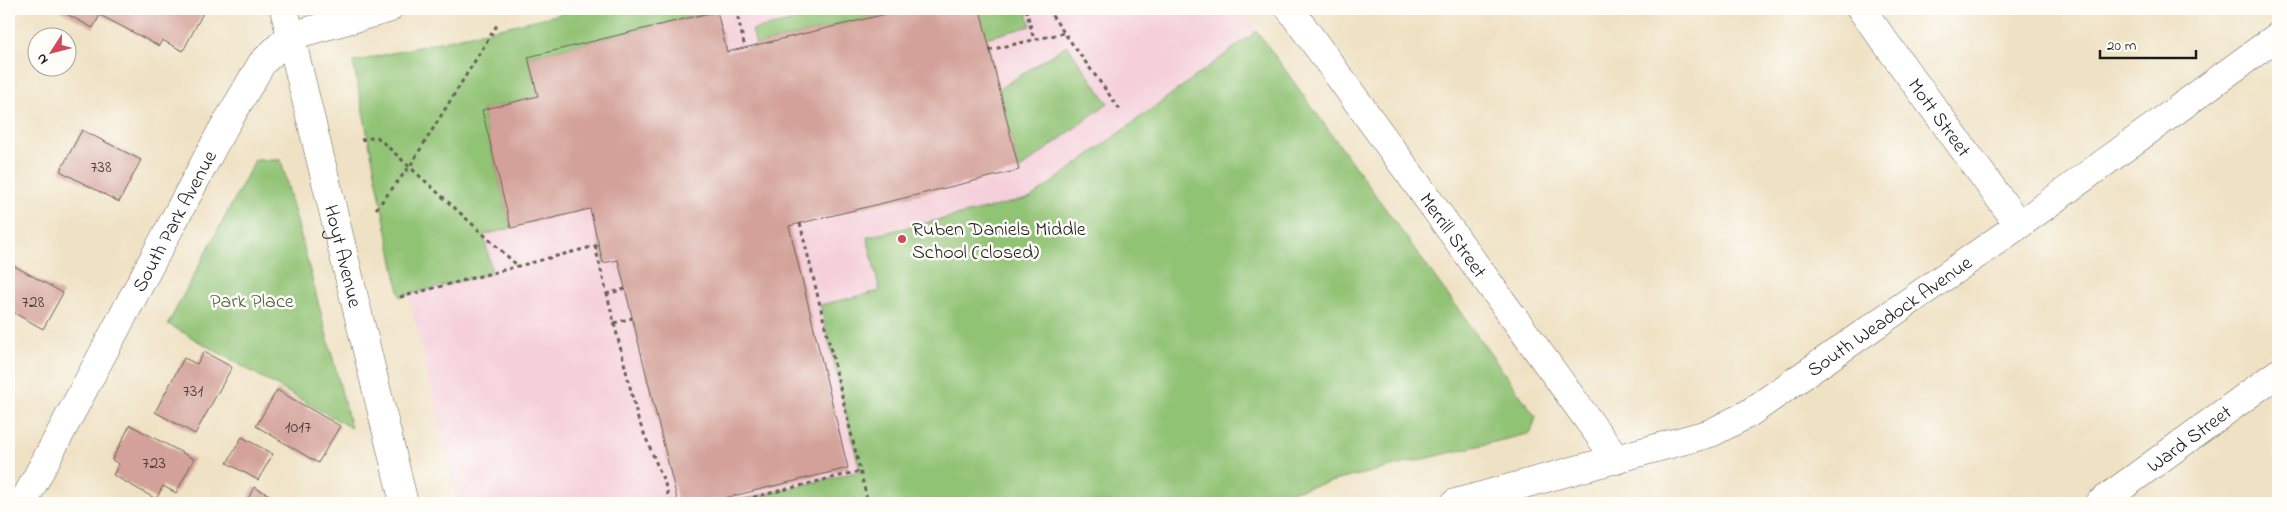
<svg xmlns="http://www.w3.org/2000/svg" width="2287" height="512" font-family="'Indie Flower',sans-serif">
<rect width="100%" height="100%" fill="#fdfcf7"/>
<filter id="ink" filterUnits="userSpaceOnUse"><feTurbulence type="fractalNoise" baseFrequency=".02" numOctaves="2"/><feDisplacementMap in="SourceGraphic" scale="10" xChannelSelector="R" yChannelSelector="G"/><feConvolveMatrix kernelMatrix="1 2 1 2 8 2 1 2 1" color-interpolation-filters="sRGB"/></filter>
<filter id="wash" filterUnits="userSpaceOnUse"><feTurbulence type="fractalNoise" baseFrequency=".0096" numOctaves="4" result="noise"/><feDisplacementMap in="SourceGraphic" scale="20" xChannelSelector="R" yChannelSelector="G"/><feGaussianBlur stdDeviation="1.12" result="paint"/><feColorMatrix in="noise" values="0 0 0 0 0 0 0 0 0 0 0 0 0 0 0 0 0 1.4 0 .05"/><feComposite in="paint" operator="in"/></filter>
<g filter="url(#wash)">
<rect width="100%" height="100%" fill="#efe1c3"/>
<path fill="#f5cfda" d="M 582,9 L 1241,9 L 1536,417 L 1531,433 L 1244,503 L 458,503 L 353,62 Z"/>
<path fill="#91c374" stroke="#567048" d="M 582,9 L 717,9 L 717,11 L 528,57 L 538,96 L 482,110 L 511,228 L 484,235 L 492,273 L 400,297 L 353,62 Z
M 786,9 L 907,9 L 756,45 L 752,30 L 790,22 Z
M 980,9 L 1026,9 L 1031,26 L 986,38 Z
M 1257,31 L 1536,417 L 1531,433 L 1244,503 L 730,503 L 860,471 L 820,305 L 880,291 L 867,237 L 1031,198 Z
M 1067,45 L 1108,103 L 1019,170 L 999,89 Z
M 255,160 L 281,160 L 351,428 L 168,324 Z"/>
<g id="blocks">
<path fill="#d3a199" d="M 57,9 L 194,9 L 203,13 L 183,51 L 162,40 L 159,46 L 100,15 L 93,28 Z
M 907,9 L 980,9 L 1019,170 L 789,226 L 848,468 L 704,503 L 678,503 L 618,260 L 603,263 L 590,209 L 511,228 L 482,110 L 538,96 L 528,57 L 717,11 L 727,52 Z
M 82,130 L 141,160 L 119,202 L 60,171 Z
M 9,263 L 63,293 L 43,329 L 9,310 Z
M 204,352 L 232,367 L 195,434 L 155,412 L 184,358 L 197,364 Z
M 277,390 L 340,426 L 318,463 L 256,426 Z
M 130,425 L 194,459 L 176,493 L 163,486 L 156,499 L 113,475 L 119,464 L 112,460 Z
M 242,437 L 273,454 L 258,480 L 227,463 Z
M 254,487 L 285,503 L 246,503 Z"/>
</g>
</g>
<g filter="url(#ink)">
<use href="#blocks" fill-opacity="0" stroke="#666156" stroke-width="1"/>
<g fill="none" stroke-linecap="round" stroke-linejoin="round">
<g stroke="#666156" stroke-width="29">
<g id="minor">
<path id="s1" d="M 1290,9 L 1617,460"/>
<path id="s2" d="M 1861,9 L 2019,225"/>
<path id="s3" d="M 23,503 L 220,134 L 262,63 L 290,36 L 388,9"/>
<path id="s4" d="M 1455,503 L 1711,433 L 1748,414 L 2019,225 L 2278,36"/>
<path id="s5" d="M 2100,503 L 2278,373"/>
</g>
</g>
<g stroke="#666156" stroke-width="29">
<g id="tertiary">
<path id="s6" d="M 284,9 L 404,503"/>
</g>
</g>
<path stroke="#666156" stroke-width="3" stroke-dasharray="4 4" stroke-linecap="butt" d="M 736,9 L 745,48
M 1026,9 L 1034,40
M 1047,9 L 1121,111
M 989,50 L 1064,33
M 361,140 L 377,137 L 518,266
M 376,209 L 410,166 L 497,25
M 800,223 L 868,503
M 595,246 L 638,419 L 665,484 L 670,503
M 606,294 L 625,289
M 400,297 L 599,245
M 614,323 L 632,318
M 730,503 L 860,471"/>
<use href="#minor" stroke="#fff" stroke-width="28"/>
<use href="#tertiary" stroke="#fff" stroke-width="28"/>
</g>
</g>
<circle fill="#d1495b" stroke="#fdfcf7" stroke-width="2" cx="902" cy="239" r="5"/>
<g text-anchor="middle" stroke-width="5" stroke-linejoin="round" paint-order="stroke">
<g font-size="18" fill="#4a3d3b">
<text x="101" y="172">738</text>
<text x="33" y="307">728</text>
<text x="193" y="396">731</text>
<text x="298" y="432">1017</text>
<text x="154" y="468">723</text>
</g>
<g font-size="20" fill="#1c1c1c" stroke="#fdfcf7">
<text dy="7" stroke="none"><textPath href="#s2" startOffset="134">Mott Street</textPath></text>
<text dy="7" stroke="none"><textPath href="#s3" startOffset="320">South Park Avenue</textPath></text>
<text dy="7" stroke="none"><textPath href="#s1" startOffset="279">Merrill Street</textPath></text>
<text dy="7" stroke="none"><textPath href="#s6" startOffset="254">Hoyt Avenue</textPath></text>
<text dy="7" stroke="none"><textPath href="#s4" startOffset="479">South Weadock Avenue</textPath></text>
<text dy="7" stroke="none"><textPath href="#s5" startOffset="110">Ward Street</textPath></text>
</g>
<g font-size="20" fill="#1c1c1c" stroke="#fdfcf7" text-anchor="start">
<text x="912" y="235">Ruben Daniels Middle<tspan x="912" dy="23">School (closed)</tspan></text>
</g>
<g font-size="20" fill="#4b5f3f" stroke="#fdfcf7">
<text x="252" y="307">Park Place</text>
</g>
</g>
<rect width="2287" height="512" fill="none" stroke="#fdfcf7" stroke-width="30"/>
<g transform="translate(52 52) rotate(234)"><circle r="24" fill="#fdfcf7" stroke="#a3a29f"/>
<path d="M0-4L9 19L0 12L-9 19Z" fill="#d1495b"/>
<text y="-8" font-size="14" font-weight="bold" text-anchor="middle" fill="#1c1c1c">N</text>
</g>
<path d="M2100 50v8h96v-8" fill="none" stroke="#1c1c1c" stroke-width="2.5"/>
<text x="2107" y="50" font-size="15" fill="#1c1c1c" stroke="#fdfcf7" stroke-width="4" paint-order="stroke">20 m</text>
</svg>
